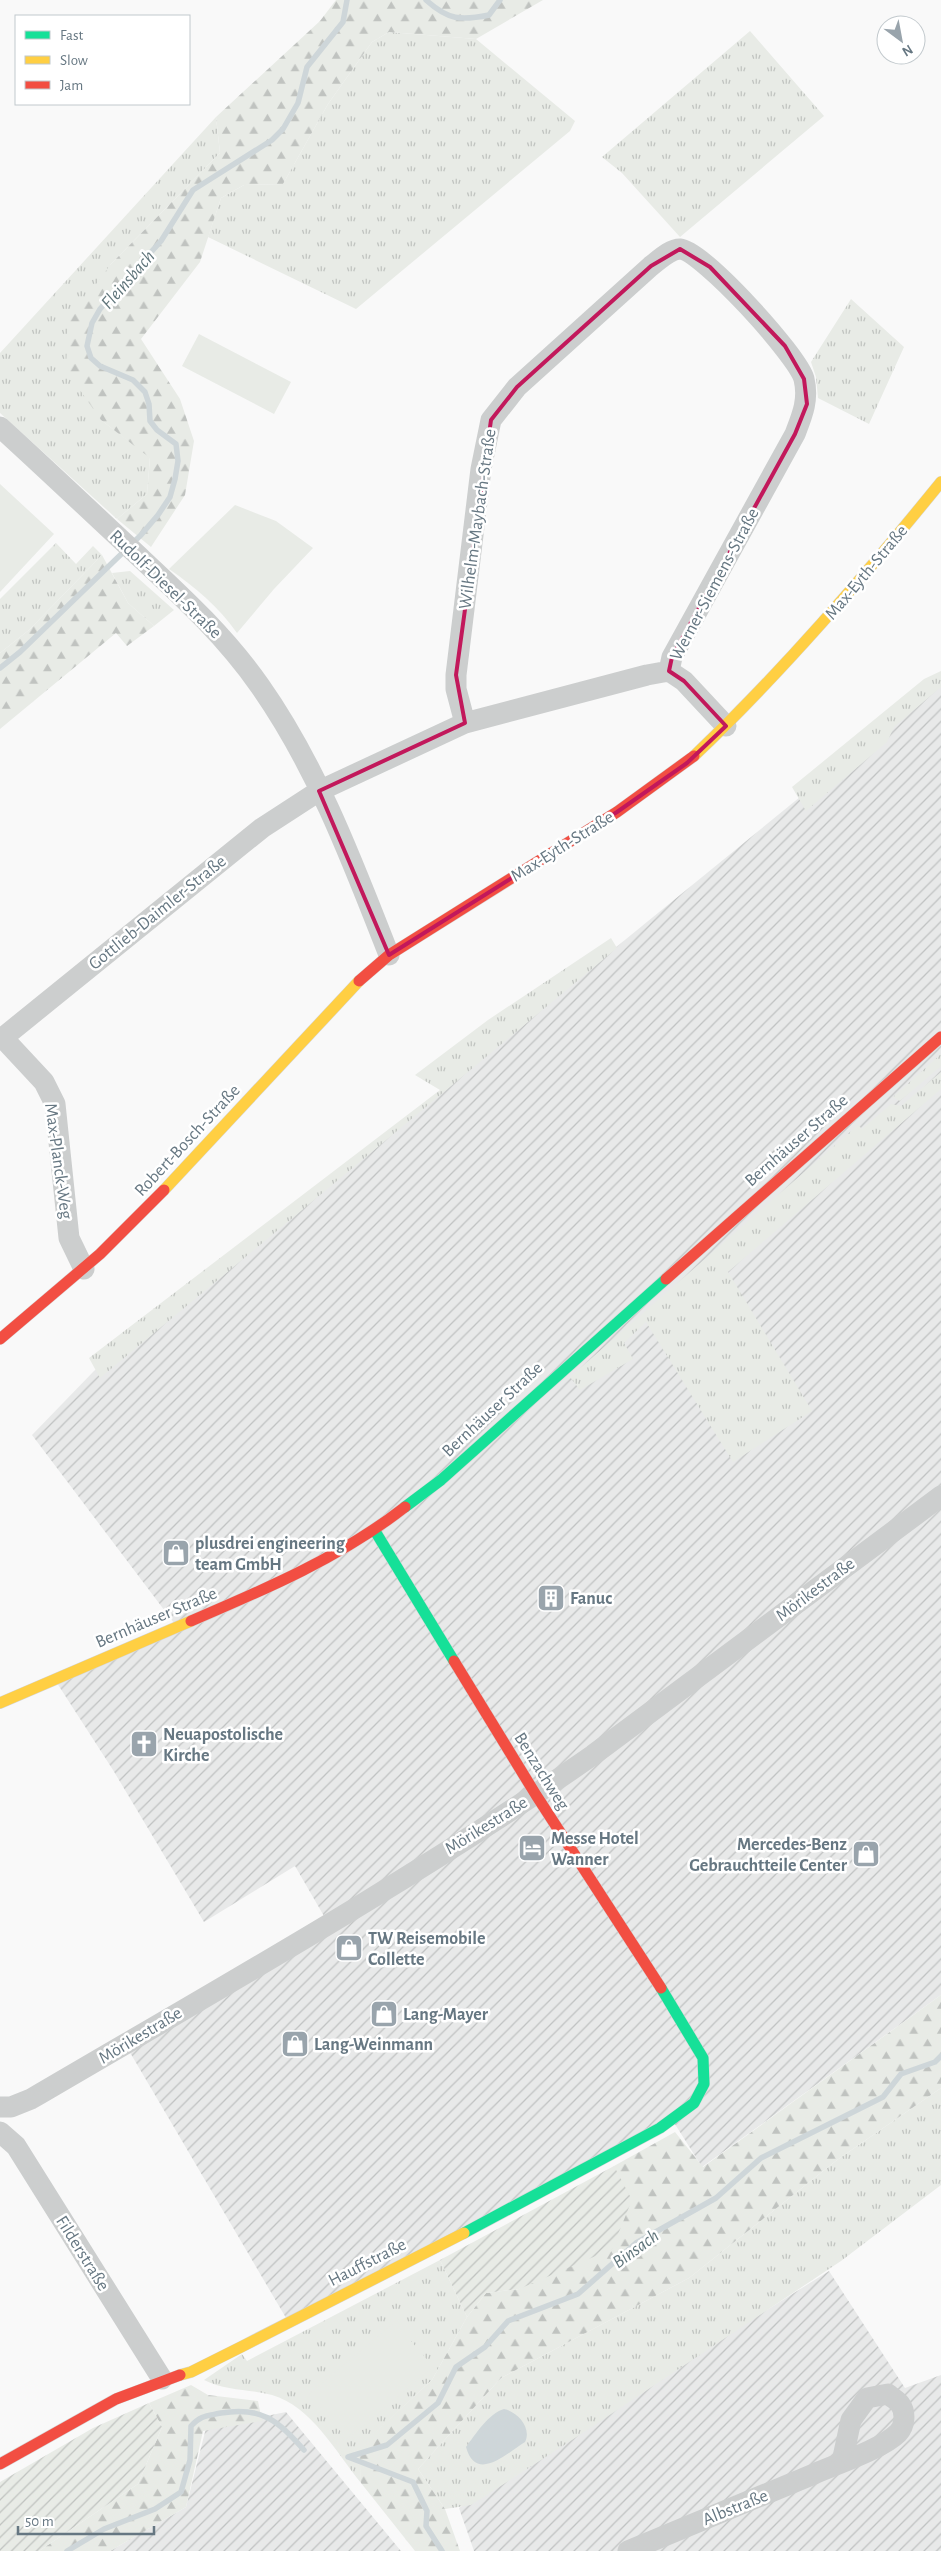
<svg xmlns="http://www.w3.org/2000/svg" width="941" height="2551" font-family="'Alegreya Sans',sans-serif">
<defs>
<pattern id="industrial-furrows" width="10" height="10" patternUnits="userSpaceOnUse" patternTransform="scale(1.25)"><rect width="10" height="10" fill="#e8e9e9"/><path d="M-1 1l2-2M0 10L10 0M9 11l2-2" fill="none" stroke="#c0c2c2"/></pattern>
<pattern id="grass-tufts" width="24" height="20" patternUnits="userSpaceOnUse" patternTransform="scale(1.25)"><rect width="24" height="20" fill="#e8ebe6"/><path d="M3 7l-1-3M5 7V3M7 7l1-3M15 17l-1-3M17 17v-4M19 17l1-3" fill="none" stroke="#c0c3c0"/></pattern>
<pattern id="forest-firs" width="22" height="20" patternUnits="userSpaceOnUse" patternTransform="scale(1.25)"><rect width="22" height="20" fill="#e8ebe6"/><path d="M5 1l3.5 6h-7zM16 11l3.5 6h-7z" fill="#c0c3c0"/></pattern>
<pattern id="garden-furrows" width="10" height="10" patternUnits="userSpaceOnUse" patternTransform="scale(1.25)"><rect width="10" height="10" fill="#e8ebe6"/><path d="M-1 1l2-2M0 10L10 0M9 11l2-2" fill="none" stroke="#c0c3c0"/></pattern>
</defs>
<rect width="100%" height="100%" fill="#f9f9f9"/>
<path fill="url(#industrial-furrows)" d="M 941,682 L 941,1995 L 702,2167 L 673,2121 L 289,2323 L 125,2044 L 328,1923 L 295,1866 L 204,1922 L 113,1770 L 55,1680 L 177,1627 L 32,1435 L 94,1371 L 172,1301 L 441,1090 Z
M 829,2271 L 905,2388 L 941,2375 L 941,2551 L 474,2551 L 459,2508 L 588,2422 Z
M 286,2412 L 401,2551 L 110,2551 L 186,2507 L 206,2428 Z"/>
<path fill="url(#grass-tufts)" d="M 750,31 L 824,116 L 680,237 L 622,173 L 602,157 Z
M 389,32 L 476,39 L 575,121 L 570,131 L 356,309 L 208,237 L 221,198 L 244,185 L 283,184 L 328,104 L 372,42 Z
M 216,117 L 220,153 L 110,265 L 101,420 L 150,457 L 147,494 L 117,519 L 0,413 L 0,353 Z
M 851,299 L 904,347 L 869,424 L 818,398 L 816,377 L 811,362 Z
M 56,543 L 76,564 L 93,546 L 102,555 L 29,630 L 0,653 L 0,599 Z
M 130,571 L 174,610 L 154,626 L 128,603 L 112,573 Z
M 941,671 L 941,687 L 894,727 L 887,742 L 806,811 L 792,787 L 924,679 Z
M 611,938 L 617,948 L 100,1378 L 89,1358 L 440,1090 L 415,1075 L 488,1020 Z
M 941,1054 L 941,1066 L 900,1101 L 893,1097 Z
M 941,1072 L 941,1089 L 728,1272 L 812,1411 L 733,1462 L 646,1322 L 624,1343 L 633,1359 L 580,1390 L 570,1377 L 858,1125 L 862,1129 L 891,1104 L 901,1106 Z
M 941,2088 L 941,2185 L 841,2261 L 572,2440 L 471,2505 L 445,2509 L 418,2469 L 501,2378 L 689,2278 L 837,2160 Z
M 440,2260 L 467,2317 L 432,2380 L 360,2447 L 361,2483 C 336,2452 311,2406 272,2395 C 249,2389 225,2391 204,2380 L 242,2354 L 247,2361 Z"/>
<path fill="url(#forest-firs)" d="M 336,0 L 543,0 L 476,39 L 389,32 L 372,42 L 328,104 L 283,184 L 244,185 L 221,198 L 200,262 L 141,339 L 180,399 L 194,441 L 185,495 L 151,547 L 117,519 L 147,494 L 150,458 L 101,420 L 66,370 L 68,323 L 110,265 L 220,153 L 216,117 L 320,21 Z
M 102,555 L 128,603 L 154,626 L 127,646 L 116,633 L 0,729 L 0,653 L 29,630 Z
M 941,1995 L 941,2088 L 837,2160 L 689,2278 L 501,2378 L 418,2469 L 445,2509 L 460,2551 L 415,2551 L 361,2483 L 359,2447 L 432,2380 L 467,2317 L 486,2293 L 519,2289 L 614,2166 L 675,2132 L 703,2167 Z
M 191,2385 L 208,2395 L 258,2401 L 262,2421 L 203,2431 L 186,2507 L 110,2551 L 39,2551 L 138,2484 L 162,2427 L 149,2403 Z"/>
<path fill="#e8ebe6" d="M 199,334 L 291,382 L 274,414 L 182,366 Z
M 0,484 L 54,534 L 0,592 Z
M 235,505 L 276,521 L 313,548 L 274,589 L 237,633 C 218,606 196,588 169,569 Z
M 395,2322 L 433,2367 L 347,2439 L 309,2394 Z"/>
<path fill="url(#garden-furrows)" d="M 614,2166 L 632,2200 L 612,2249 L 519,2289 L 486,2293 L 467,2317 L 440,2260 Z
M 149,2403 L 162,2427 L 138,2484 L 39,2551 L 0,2551 L 0,2482 L 93,2428 Z"/>
<path fill="#ced6d9" d="M 504,2409 C 518,2412 532,2428 525,2442 C 506,2454 476,2483 466,2447 C 475,2435 489,2413 504,2409 Z"/>
<g fill="none" stroke-linecap="round" stroke-linejoin="round">
<path stroke="#ced6d9" stroke-width="5.5" d="M 426,0 C 448,20 461,21 489,15 L 500,0
M 0,668 L 20,652 L 141,535 L 158,515 L 170,497 L 175,479 L 178,461 L 176,444 L 157,430 L 150,421 L 149,404 L 145,392 L 133,380 L 100,366 L 91,358 L 87,346 L 92,323 L 100,309 L 161,241 L 193,190 L 272,140 L 283,129 L 298,103 L 307,67 L 343,22 L 347,0
M 348,2457 L 387,2445 L 438,2403 L 456,2367 L 485,2347 L 508,2321 L 578,2294 L 636,2243 L 716,2198 L 761,2158 L 883,2097 L 901,2074 L 935,2062 L 941,2056
M 348,2457 L 413,2482 L 427,2511 L 426,2526 L 442,2551
M 67,2551 L 104,2529 L 155,2509 L 181,2492 L 190,2460 L 191,2426 C 201,2415 207,2416 221,2413 C 262,2406 278,2421 304,2450"/>
<g stroke="#d5d6d7" stroke-width="12">
<path id="fast" d="M 405,1507 L 441,1480 L 666,1279
M 375,1531 L 454,1661
M 464,2233 L 660,2128 L 694,2103 L 704,2084 L 703,2058 L 661,1988"/>
</g>
<g stroke="#d5d6d7" stroke-width="12">
<path id="slow" d="M 694,756 C 783,671 863,578 941,482
M 164,1190 L 359,981
M 0,1703 L 191,1621
M 180,2375 L 191,2372 L 241,2347 L 464,2233"/>
</g>
<g stroke="#d5d6d7" stroke-width="12">
<path id="jam" d="M 359,981 L 389,955 L 617,812 L 694,756
M 666,1279 L 941,1037
M 0,1339 L 100,1254 L 164,1190
M 191,1621 C 266,1589 341,1557 405,1507
M 454,1661 L 536,1795 L 661,1988
M 0,2464 L 116,2399 L 180,2375"/>
</g>
<path stroke="#cccece" stroke-width="21" d="M 0,427 C 44,467 87,508 130,548 C 177,592 223,633 260,686 C 317,767 353,863 389,955
M 669,671 L 684,681 L 726,726
M 465,723 L 456,689 L 456,675 L 481,469 L 491,420 L 517,387 L 651,266 C 659,260 670,249 680,249 C 703,251 798,356 804,379 C 809,400 802,416 795,434 L 672,657 L 669,671
M 3,1038 L 44,1082 L 55,1104 L 69,1238 L 84,1269
M 0,1040 L 262,828 L 319,791 L 465,723 L 647,675 L 669,671
M 0,2107 L 11,2107 L 31,2099 C 220,1988 413,1880 593,1755 L 941,1496
M 0,2132 L 16,2146 L 162,2379
M 628,2551 L 814,2474 C 837,2464 882,2449 898,2433 C 905,2426 906,2412 900,2404 C 897,2400 891,2397 888,2394 L 867,2398 L 851,2420 L 842,2462"/>
<use href="#fast" stroke="#16e098" stroke-width="11"/>
<use href="#slow" stroke="#ffcf43" stroke-width="11"/>
<use href="#jam" stroke="#f24e42" stroke-width="11"/>
</g>
<path fill="none" stroke="#c2185b" stroke-width="4" stroke-linejoin="round" d="M 680,249 L 710,267 L 785,346 L 804,379 L 807,404 L 795,434 L 672,657 L 669,671 L 684,681 L 726,726 L 687,763 L 617,812 L 389,955 L 319,791 L 465,723 L 456,675 L 491,420 L 517,387 L 651,266 Z"/>
<defs>
<g id="shop-square" transform="scale(1.4375)"><rect x="-9" y="-9" width="18" height="18" rx="4" fill="#99a4ac" stroke="#fff"/><path d="M-5-2.5h2.3a2.7 3.5 0 0 1 5.4 0H5L5.5 6h-11ZM-1.5-2.5h3a1.5 2.3 0 0 0-3 0Z" fill="#fff"/></g>
<g id="building-square" transform="scale(1.4375)"><rect x="-9" y="-9" width="18" height="18" rx="4" fill="#99a4ac" stroke="#fff"/><path d="M-4-6H4V6H1V3H-1V6H-4ZM-2.5-4.3h1.7v1.8h-1.7ZM.8-4.3h1.7v1.8H.8ZM-2.5-1h1.7V.8h-1.7ZM.8-1h1.7V.8H.8Z" fill="#fff"/></g>
<g id="church-square" transform="scale(1.4375)"><rect x="-9" y="-9" width="18" height="18" rx="4" fill="#99a4ac" stroke="#fff"/><path d="M-1.2-6h2.4v3.5h3.3v2.4h-3.3V6h-2.4V-.1h-3.3v-2.4h3.3Z" fill="#fff"/></g>
<g id="hotel-square" transform="scale(1.4375)"><rect x="-9" y="-9" width="18" height="18" rx="4" fill="#99a4ac" stroke="#fff"/><path d="M-6-4.5h1.5V1H6V5H4.5V3h-9V5H-6ZM-4 0a1.8 1.8 0 1 1 3.6 0ZM.5 0V-2.5h3Q6-2.5 6 0Z" fill="#fff"/></g>
</defs>
<g fill-rule="evenodd">
<use href="#shop-square" x="176" y="1553"/>
<use href="#building-square" x="551" y="1598"/>
<use href="#church-square" x="144" y="1744"/>
<use href="#hotel-square" x="532" y="1848"/>
<use href="#shop-square" x="866" y="1854"/>
<use href="#shop-square" x="349" y="1948"/>
<use href="#shop-square" x="384" y="2014"/>
<use href="#shop-square" x="295" y="2044"/>
</g>
<g text-anchor="middle" stroke-width="5" stroke-linejoin="round" paint-order="stroke">
<g font-size="18" fill="#667782" stroke="#fff">
<text transform="translate(477 519) rotate(-82)" y="6">Wilhelm-Maybach-Straße</text>
<text transform="translate(866 572) rotate(-50)" y="6">Max-Eyth-Straße</text>
<text transform="translate(166 584) rotate(44)" y="6">Rudolf-Diesel-Straße</text>
<text transform="translate(714 584) rotate(-62)" y="6">Werner-Siemens-Straße</text>
<text transform="translate(562 846) rotate(-32)" y="6">Max-Eyth-Straße</text>
<text transform="translate(157 912) rotate(-39)" y="6">Gottlieb-Daimler-Straße</text>
<text transform="translate(187 1140) rotate(-47)" y="6">Robert-Bosch-Straße</text>
<text transform="translate(796 1140) rotate(-41)" y="6">Bernhäuser Straße</text>
<text transform="translate(59 1161) rotate(82)" y="6">Max-Planck-Weg</text>
<text transform="translate(492 1409) rotate(-43)" y="6">Bernhäuser Straße</text>
<text transform="translate(815 1589) rotate(-37)" y="6">Mörikestraße</text>
<text transform="translate(156 1617) rotate(-23)" y="6">Bernhäuser Straße</text>
<text transform="translate(542 1771) rotate(58)" y="6">Benzachweg</text>
<text transform="translate(486 1825) rotate(-32)" y="6">Mörikestraße</text>
<text transform="translate(140 2035) rotate(-31)" y="6">Mörikestraße</text>
<text transform="translate(83 2253) rotate(58)" y="6">Filderstraße</text>
<text transform="translate(367 2262) rotate(-27)" y="6">Hauffstraße</text>
<text transform="translate(735 2507) rotate(-22)" y="6">Albstraße</text>
</g>
<g font-size="18" font-weight="bold" fill="#667782" stroke="#fff" text-anchor="start">
<text x="195" y="1549">plusdrei engineering<tspan x="195" dy="21">team GmbH</tspan></text>
<text x="570" y="1604">Fanuc</text>
<text x="163" y="1740">Neuapostolische<tspan x="163" dy="21">Kirche</tspan></text>
<text x="551" y="1844">Messe Hotel<tspan x="551" dy="21">Wanner</tspan></text>
<text x="847" y="1850" text-anchor="end">Mercedes-Benz<tspan x="847" dy="21">Gebrauchtteile Center</tspan></text>
<text x="368" y="1944">TW Reisemobile<tspan x="368" dy="21">Collette</tspan></text>
<text x="403" y="2020">Lang-Mayer</text>
<text x="314" y="2050">Lang-Weinmann</text>
</g>
<g font-size="19" font-style="italic" fill="#60757b" stroke="#fff">
<text transform="translate(127 279) rotate(-49)" y="7">Fleinsbach</text>
<text transform="translate(635 2248) rotate(-36)" y="7">Binsach</text>
</g>
</g>
<rect x="15" y="15" width="175" height="90" fill="#ffffff" stroke="#c2c9cd"/>
<rect x="25" y="31" width="25" height="8" fill="#16e098" stroke="#c2c9cd"/>
<text x="60" y="40" font-size="15" fill="#667782">Fast</text>
<rect x="25" y="56" width="25" height="8" fill="#ffcf43" stroke="#c2c9cd"/>
<text x="60" y="65" font-size="15" fill="#667782">Slow</text>
<rect x="25" y="81" width="25" height="8" fill="#f24e42" stroke="#c2c9cd"/>
<text x="60" y="90" font-size="15" fill="#667782">Jam</text>
<g transform="translate(901 40) rotate(148)"><circle r="24" fill="#ffffff" stroke="#c2c9cd"/>
<path d="M0-4L9 19L0 12L-9 19Z" fill="#99a4ac"/>
<text y="-8" font-size="14" font-weight="bold" text-anchor="middle" fill="#667782">N</text>
</g>
<path d="M18 2526v8h136v-8" fill="none" stroke="#667782" stroke-width="2.5"/>
<text x="25" y="2526" font-size="15" fill="#667782" stroke="#ffffff" stroke-width="4" paint-order="stroke">50 m</text>
</svg>
